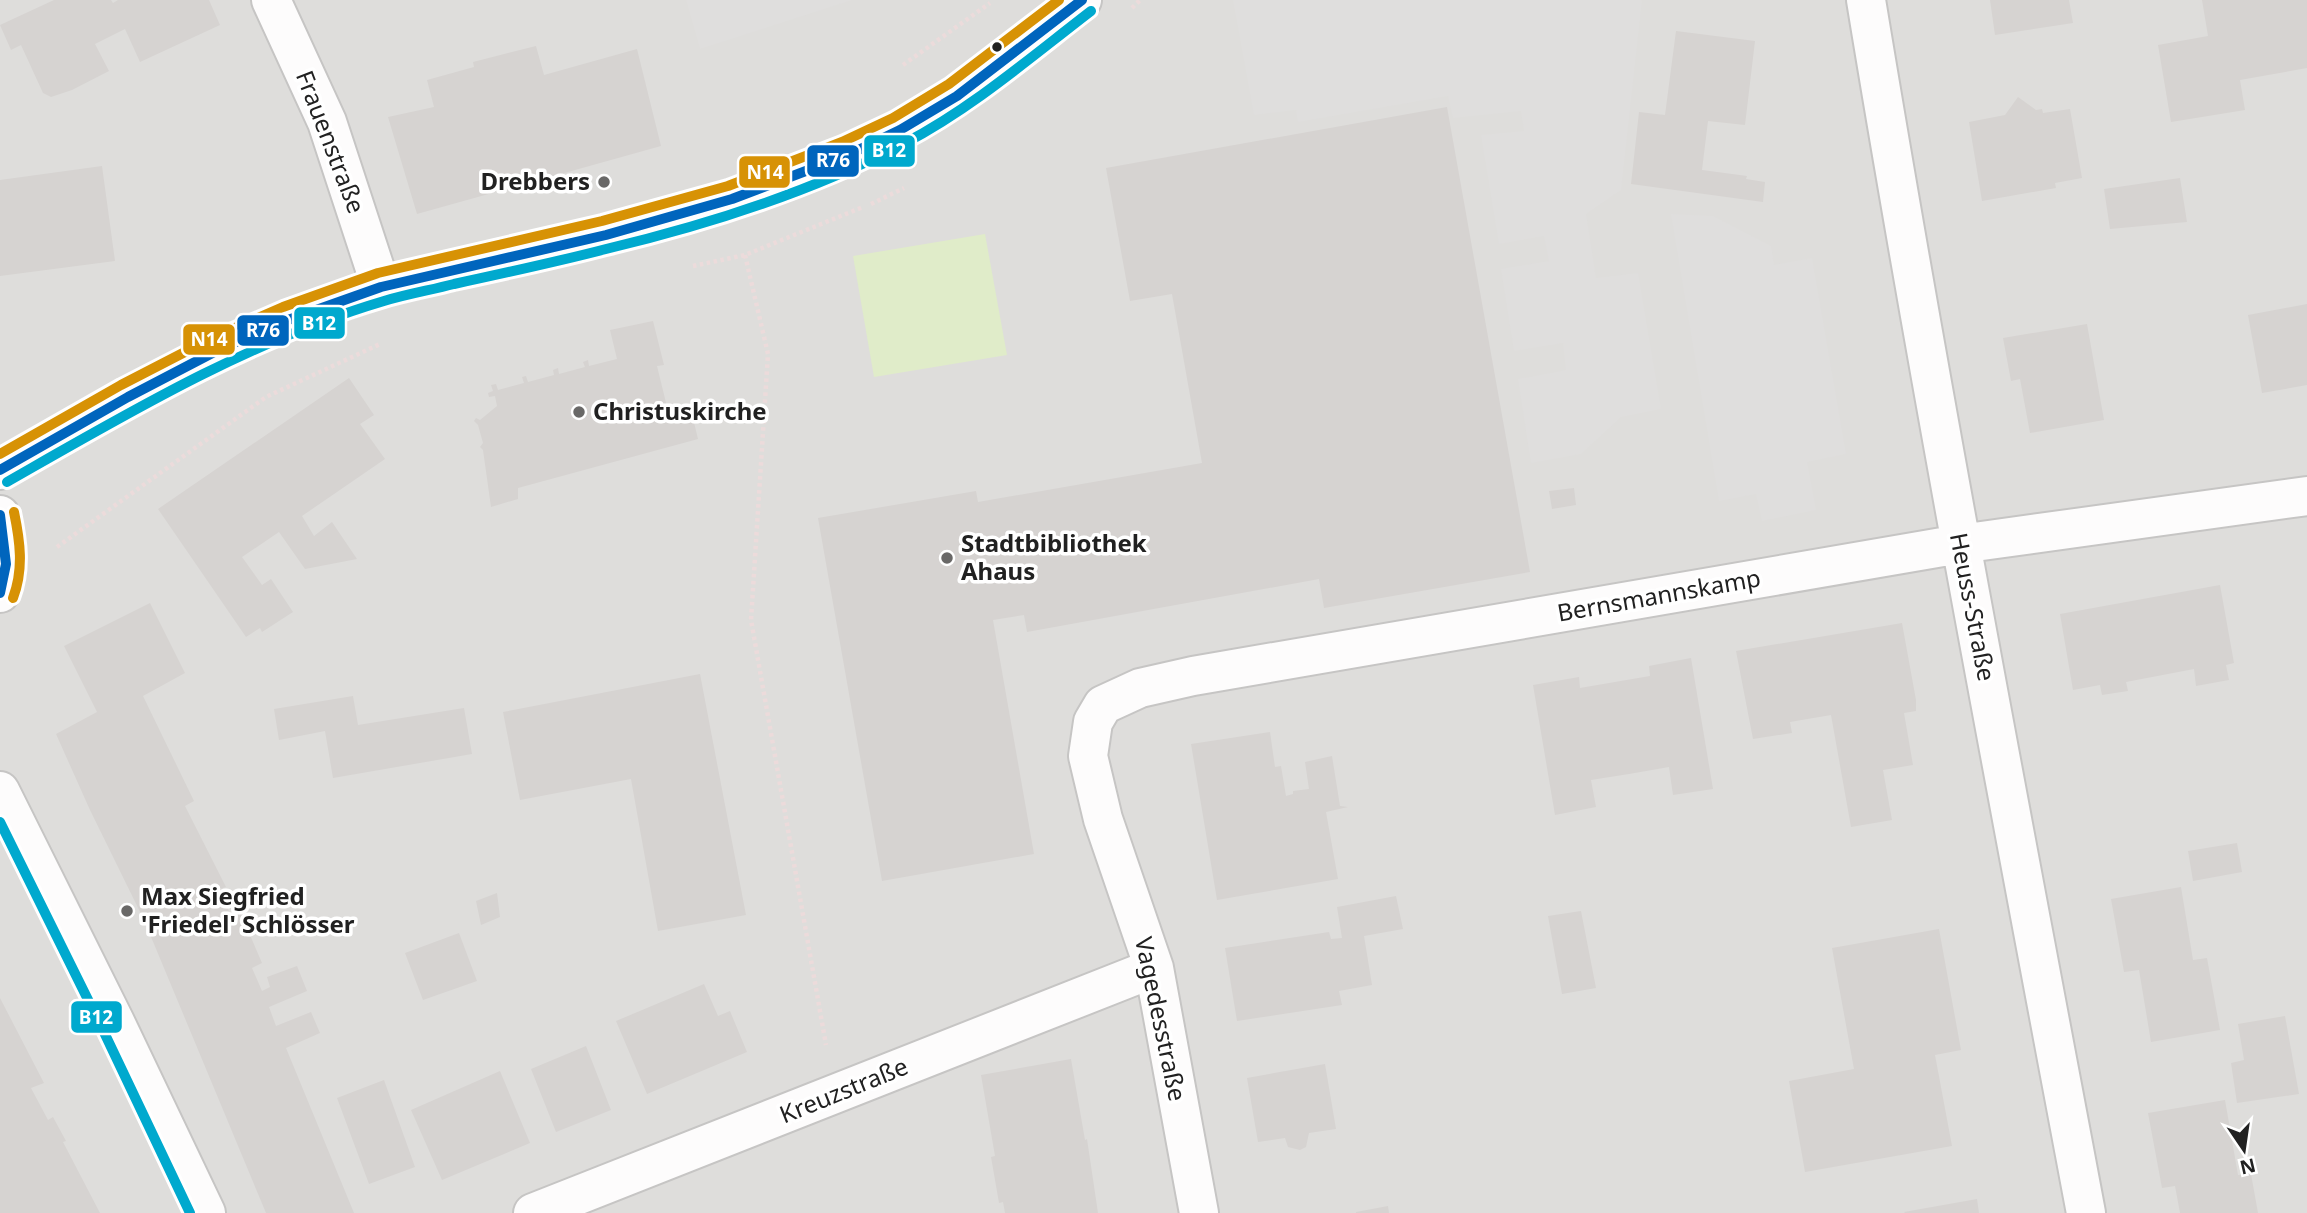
<svg xmlns="http://www.w3.org/2000/svg" width="2307" height="1213" font-family="'Noto Sans',sans-serif">
<rect width="100%" height="100%" fill="#efedea"/>
<path fill="#dedddb" d="M 0,0 L 2307,0 L 2307,1213 L 0,1213 Z"/>
<path fill="#e0ecc9" d="M 985,234 L 1007,355 L 874,377 L 853,256 Z"/>
<path fill="#dfdedd" d="M 686,0 L 852,0 L 700,49 Z
M 1233,0 L 1642,0 L 1621,190 L 1586,214 L 1596,278 L 1638,273 L 1661,409 L 1621,417 L 1581,454 L 1531,463 L 1518,379 L 1566,370 L 1563,343 L 1514,351 L 1501,269 L 1549,261 L 1544,236 L 1499,244 L 1481,135 L 1524,131 L 1521,111 L 1453,118 L 1448,96 L 1298,122 L 1296,110 L 1254,115 Z
M 1671,214 L 1713,216 L 1771,246 L 1774,265 L 1812,258 L 1846,454 L 1807,462 L 1816,510 L 1762,521 L 1756,494 L 1719,501 Z"/>
<path fill="#d6d3d1" d="M 54,0 L 111,0 L 113,3 L 118,0 L 209,0 L 220,25 L 140,62 L 125,29 L 95,44 L 109,71 L 72,90 L 51,97 L 43,93 L 21,45 L 11,50 L 0,25 Z
M 1990,0 L 2069,0 L 2073,23 L 1995,35 Z
M 2202,0 L 2307,0 L 2307,68 L 2240,80 L 2245,110 L 2171,122 L 2158,45 L 2208,36 Z
M 1676,31 L 1755,41 L 1745,125 L 1708,121 L 1702,170 L 1747,176 L 1746,179 L 1765,182 L 1763,202 L 1631,184 L 1639,112 L 1665,115 Z
M 536,46 L 544,75 L 637,49 L 661,146 L 417,214 L 388,117 L 434,107 L 427,80 L 474,67 L 473,62 Z
M 2018,97 L 2036,110 L 2042,109 L 2043,113 L 2070,109 L 2082,178 L 2055,183 L 2056,188 L 1982,201 L 1969,122 L 2005,115 Z
M 1447,107 L 1530,572 L 1324,608 L 1319,579 L 1027,632 L 1024,615 L 993,620 L 1034,854 L 882,881 L 818,518 L 976,491 L 978,502 L 1202,463 L 1172,294 L 1130,301 L 1106,168 Z
M 102,166 L 115,261 L 0,276 L 0,180 Z
M 2180,178 L 2187,222 L 2110,229 L 2104,189 Z
M 2307,304 L 2307,385 L 2262,393 L 2248,315 Z
M 653,321 L 664,365 L 657,366 L 669,415 L 691,410 L 698,439 L 518,488 L 518,499 L 491,507 L 483,450 L 480,447 L 483,443 L 478,425 L 474,421 L 476,418 L 480,420 L 497,406 L 495,396 L 489,397 L 488,393 L 493,391 L 491,385 L 496,384 L 498,390 L 524,383 L 522,377 L 526,376 L 528,382 L 554,375 L 553,370 L 558,368 L 559,374 L 585,367 L 583,362 L 588,360 L 589,366 L 617,359 L 610,330 Z
M 2087,324 L 2104,420 L 2030,433 L 2020,379 L 2011,381 L 2003,338 Z
M 349,378 L 374,415 L 360,424 L 385,459 L 302,516 L 314,536 L 332,522 L 357,559 L 305,569 L 279,532 L 242,557 L 262,585 L 271,579 L 293,612 L 262,632 L 260,628 L 246,637 L 158,509 Z
M 1574,488 L 1576,505 L 1552,509 L 1549,491 Z
M 2220,585 L 2234,663 L 2226,665 L 2229,680 L 2196,686 L 2194,669 L 2126,682 L 2128,691 L 2102,695 L 2100,685 L 2073,690 L 2060,614 Z
M 150,603 L 185,673 L 143,696 L 194,801 L 185,806 L 226,887 L 220,889 L 231,916 L 240,912 L 262,963 L 252,968 L 262,991 L 270,987 L 267,977 L 297,966 L 307,991 L 269,1007 L 276,1026 L 311,1012 L 320,1033 L 286,1048 L 354,1213 L 266,1213 L 144,920 L 90,810 L 56,734 L 97,712 L 64,646 Z
M 1902,623 L 1916,700 L 1916,711 L 1904,713 L 1913,765 L 1883,770 L 1892,820 L 1851,827 L 1831,715 L 1790,722 L 1792,733 L 1753,739 L 1736,651 Z
M 1691,658 L 1713,789 L 1673,795 L 1669,767 L 1629,774 L 1591,780 L 1596,807 L 1555,815 L 1533,685 L 1579,677 L 1580,688 L 1650,676 L 1649,666 Z
M 700,674 L 746,915 L 658,931 L 631,779 L 520,800 L 503,712 Z
M 353,696 L 358,725 L 464,708 L 472,754 L 333,778 L 325,731 L 279,740 L 274,709 Z
M 1270,732 L 1275,767 L 1281,766 L 1286,796 L 1293,794 L 1293,791 L 1309,789 L 1305,762 L 1332,756 L 1340,806 L 1348,807 L 1326,812 L 1338,879 L 1217,900 L 1191,744 Z
M 2237,843 L 2242,872 L 2193,881 L 2188,851 Z
M 2181,887 L 2193,960 L 2207,958 L 2220,1030 L 2151,1042 L 2139,970 L 2124,972 L 2111,899 Z
M 497,893 L 500,917 L 481,925 L 476,901 Z
M 1396,896 L 1403,929 L 1364,936 L 1372,985 L 1339,991 L 1342,1005 L 1237,1021 L 1225,948 L 1329,932 L 1331,939 L 1342,938 L 1337,907 Z
M 1581,911 L 1596,988 L 1562,994 L 1548,916 Z
M 1939,929 L 1961,1050 L 1935,1055 L 1952,1146 L 1805,1172 L 1789,1081 L 1854,1069 L 1832,948 Z
M 459,933 L 477,981 L 423,1000 L 405,953 Z
M 704,984 L 718,1016 L 730,1011 L 747,1052 L 647,1094 L 616,1021 Z
M 0,998 L 44,1083 L 31,1088 L 48,1120 L 53,1117 L 66,1141 L 63,1142 L 100,1213 L 0,1213 Z
M 2285,1016 L 2299,1094 L 2237,1103 L 2231,1063 L 2244,1060 L 2238,1024 Z
M 586,1046 L 611,1110 L 556,1132 L 531,1069 Z
M 1071,1059 L 1085,1140 L 1087,1139 L 1098,1213 L 1005,1213 L 1003,1202 L 999,1203 L 991,1157 L 995,1156 L 981,1075 Z
M 1325,1064 L 1336,1129 L 1309,1133 L 1306,1147 L 1300,1150 L 1288,1147 L 1285,1138 L 1258,1142 L 1247,1078 Z
M 500,1071 L 530,1143 L 442,1180 L 411,1110 Z
M 384,1080 L 415,1167 L 369,1184 L 337,1098 Z
M 2225,1100 L 2238,1175 L 2251,1174 L 2258,1213 L 2180,1213 L 2175,1186 L 2162,1188 L 2148,1113 Z
M 1977,1199 L 1979,1213 L 1905,1213 L 1904,1212 Z
M 1388,1206 L 1389,1213 L 1356,1213 L 1356,1212 Z"/>
<g fill="none" stroke-linecap="round" stroke-linejoin="round">
<g stroke="#c6c5c4" stroke-width="42">
<path id="minor" d="M 271,0 L 327,122 L 381,287
M 1866,0 C 1933,406 2010,809 2086,1213
M 0,470 L 128,397 L 220,349 L 288,320 L 381,287 L 606,235 L 732,199 L 848,155 L 900,130 L 957,96 L 1082,0
M 0,515 C 6,541 11,568 0,593
M 0,791 L 115,1022 L 206,1213
M 533,1213 L 1154,968
M 1199,1213 L 1154,968 L 1103,819 L 1088,756 L 1093,722 L 1103,705 L 1140,688 L 1193,676 L 1960,544 L 2307,496"/>
</g>
<path stroke="#ecdbdb" stroke-width="4.5" stroke-dasharray="3.5 3.5" stroke-linecap="butt" d="M 1132,8 L 1140,0
M 903,65 L 990,3
M 871,204 L 904,188
M 745,255 L 768,354 L 751,620 L 826,1045
M 693,266 L 745,255 L 863,207
M 57,547 L 266,397 L 380,344"/>
<use href="#minor" stroke="#fdfcfc" stroke-width="38"/>
<g stroke="#fff" stroke-width="16">
<path id="bus-1" d="M 0,470 L 128,397 L 220,349 L 288,320 L 381,287 L 606,235 L 732,199 L 848,155 L 900,130 L 957,96 L 1082,0
M 0,515 L 6,564 L 0,593"/>
</g>
<g stroke="#fff" stroke-width="16">
<path id="bus-2" d="M 7,482 C 128,413 249,341 384,301 C 407,294 431,290 454,284 C 505,273 556,262 606,249 C 707,225 813,191 905,143 C 972,108 1031,57 1091,11
M 0,822 L 102,1028 L 190,1213"/>
</g>
<g stroke="#fff" stroke-width="16">
<path id="bus-3" d="M 0,454 L 121,385 L 214,337 L 283,307 L 378,273 L 602,221 L 728,186 L 842,142 L 893,118 L 949,84 L 1059,0
M 13,598 C 24,569 20,541 14,512"/>
</g>
<use href="#bus-1" stroke="#0065bd" stroke-width="10"/>
<use href="#bus-2" stroke="#00a9ce" stroke-width="10"/>
<use href="#bus-3" stroke="#d79205" stroke-width="10"/>
</g>
<circle fill="#212121" stroke="#fff" stroke-width="2.5" cx="997" cy="47" r="6"/>
<g fill="#696867" stroke="#fff" stroke-width="2.5">
<circle cx="604" cy="182" r="7"/>
<circle cx="579" cy="412" r="7"/>
<circle cx="947" cy="558" r="7"/>
<circle cx="127" cy="911" r="7"/>
</g>
<g text-anchor="middle" stroke-width="7" stroke-linejoin="round" paint-order="stroke">
<g font-size="24" fill="#212121" stroke="#fff">
<text transform="translate(330 142) rotate(69)" y="8">Frauenstraße</text>
<text transform="translate(1659 596) rotate(-10)" y="8">Bernsmannskamp</text>
<text transform="translate(1972 607) rotate(79)" y="8">Heuss-Straße</text>
<text transform="translate(1160 1019) rotate(78)" y="8">Vagedesstraße</text>
<text transform="translate(844 1091) rotate(-22)" y="8">Kreuzstraße</text>
</g>
<g font-size="24" font-weight="bold" fill="#212121" stroke="#fff" text-anchor="start">
<text x="590" y="190" text-anchor="end">Drebbers</text>
<text x="593" y="420">Christuskirche</text>
<text x="961" y="552">Stadtbibliothek<tspan x="961" dy="28">Ahaus</tspan></text>
<text x="141" y="905">Max Siegfried<tspan x="141" dy="28">'Friedel' Schlösser</tspan></text>
</g>
</g>
<g stroke="#fff" stroke-width="2.5">
<rect x="863" y="134" width="53" height="34" rx="7" fill="#00a9ce"/>
<rect x="806" y="144" width="54" height="34" rx="7" fill="#0065bd"/>
<rect x="738" y="155" width="53" height="34" rx="7" fill="#d79205"/>
<rect x="293" y="306" width="53" height="34" rx="7" fill="#00a9ce"/>
<rect x="236" y="314" width="54" height="33" rx="7" fill="#0065bd"/>
<rect x="182" y="323" width="54" height="33" rx="7" fill="#d79205"/>
<rect x="70" y="1000" width="53" height="34" rx="7" fill="#00a9ce"/>
</g>
<g font-size="19" text-anchor="middle" font-weight="bold" fill="#fff">
<text x="889" y="157">B12</text>
<text x="833" y="167">R76</text>
<text x="765" y="179">N14</text>
<text x="319" y="330">B12</text>
<text x="263" y="337">R76</text>
<text x="209" y="346">N14</text>
<text x="96" y="1024">B12</text>
</g>
<g transform="translate(2244 1150) rotate(167)" stroke="#ffffff" stroke-width="5" paint-order="stroke">
<path d="M0-5L12 26L0 18L-12 26Z" fill="#212121"/>
<text y="-10" font-size="19" font-weight="bold" text-anchor="middle" fill="#212121">N</text>
</g>
</svg>
